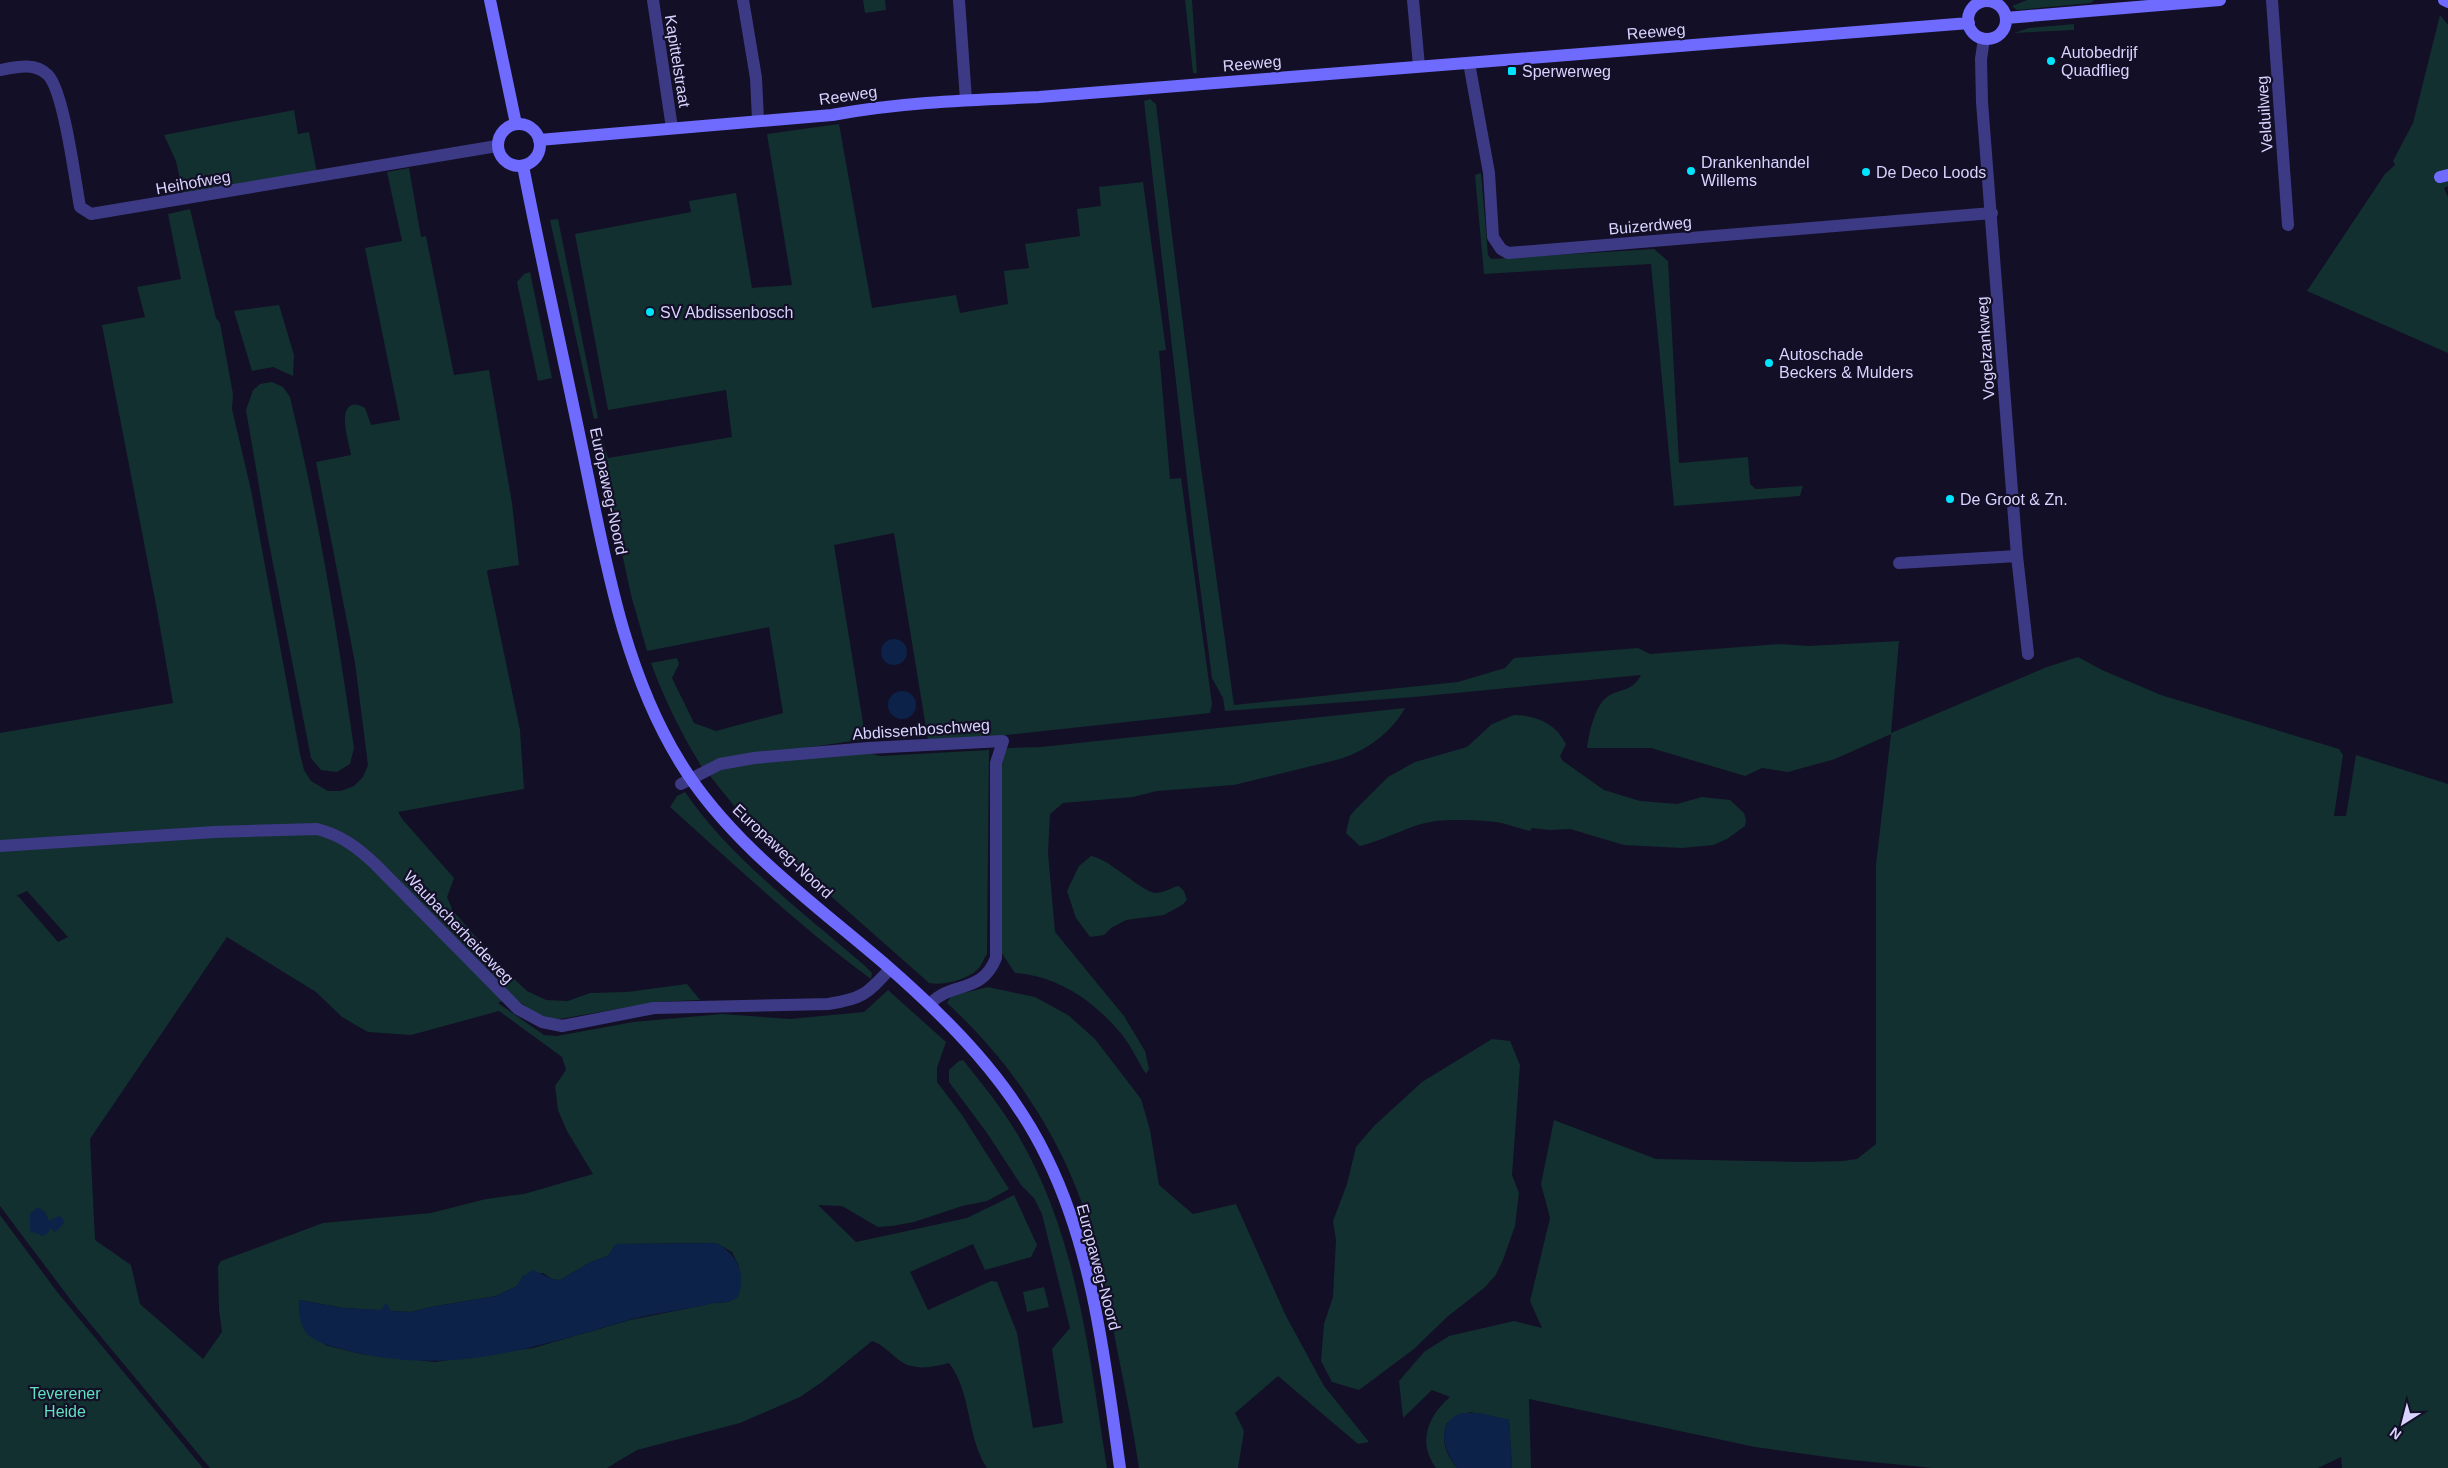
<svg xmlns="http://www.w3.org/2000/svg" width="2448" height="1468" font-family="Helvetica,sans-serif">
<rect width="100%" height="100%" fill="#130f26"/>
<path fill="#12302f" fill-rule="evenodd" d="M 863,0 L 885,0 L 886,10 L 865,13 Z
M 1185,0 L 1192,0 L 1197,73 L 1193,73 Z
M 2027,0 L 2094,0 L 2091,3 L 2017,10 L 2012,6 Z
M 2440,15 L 2448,25 L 2448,186 L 2444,188 L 2448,197 L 2448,353 L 2307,291 L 2385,174 L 2395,165 L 2393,161 L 2413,123 Z
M 2074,24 L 2074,30 L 2014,33 L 2029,28 Z
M 1150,99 L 1156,104 L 1158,121 L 1197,438 L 1234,705 L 1458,682 L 1505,668 L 1514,658 L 1638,648 L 1650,654 L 1779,644 L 1809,646 L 1899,641 L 1891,733 L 2047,667 L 2078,657 L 2102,670 L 2161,695 L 2339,749 L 2343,755 L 2334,816 L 2346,816 L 2356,755 L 2448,784 L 2448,1468 L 2342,1468 L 2341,1457 L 2318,1468 L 1932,1468 L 1842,1459 L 1755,1447 L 1529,1399 L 1531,1468 L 1512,1468 L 1509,1420 L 1470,1412 L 1447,1423 C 1440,1440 1446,1454 1457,1468 L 1436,1468 C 1417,1442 1428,1416 1450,1397 L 1432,1390 L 1403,1418 L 1399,1381 L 1424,1352 L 1449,1336 L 1514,1321 L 1542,1328 L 1530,1301 L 1550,1218 L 1541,1184 L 1554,1120 L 1656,1159 L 1804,1162 L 1843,1161 L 1857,1159 L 1876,1144 L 1876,865 L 1891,734 L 1835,759 L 1788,772 L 1762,768 L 1745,776 L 1651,748 L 1587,748 C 1589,733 1595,703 1610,695 C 1624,688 1632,691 1641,675 L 1414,697 L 1225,711 L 1223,698 L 1212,678 L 1194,540 L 1144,101 Z
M 294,110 L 298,134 L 309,132 L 317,173 L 184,198 L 176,161 L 164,135 Z
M 839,124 L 872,308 L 956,295 L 960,313 L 1008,304 L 1004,271 L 1029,268 L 1025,244 L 1080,236 L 1077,209 L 1101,206 L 1099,187 L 1143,182 L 1166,350 L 1159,351 L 1170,479 L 1181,478 L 1212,704 L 1210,713 L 998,736 L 928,740 L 894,533 L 834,545 L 864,729 L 859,740 L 722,760 L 703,769 C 682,735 665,701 651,663 L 677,658 L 679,664 L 672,678 L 694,723 L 716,731 L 783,713 L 769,627 L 647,651 L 631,595 L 598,442 L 603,441 L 608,458 L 732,437 L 726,390 L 608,410 L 575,234 L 691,212 L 689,201 L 736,193 L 752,288 L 792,285 L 767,134 Z
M 409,168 L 421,237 L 426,236 L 454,375 L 489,370 L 512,503 L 519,565 L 488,570 L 487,572 L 520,730 L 524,789 L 398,812 L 403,820 L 454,878 L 447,897 L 453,911 L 509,974 L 527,991 L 546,1000 L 568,1001 L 590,993 L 627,992 L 687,984 L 700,1000 L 657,1002 L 554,1020 L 544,1019 L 512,997 L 498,1003 L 544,1035 L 557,1036 L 633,1022 L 722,1014 L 790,1019 L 864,1012 L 888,990 L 946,1042 L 937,1068 L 937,1082 L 962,1115 L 1009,1189 L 987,1201 L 962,1206 L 914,1222 L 892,1226 L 878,1227 L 842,1206 L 818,1205 L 856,1242 L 967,1218 L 1014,1195 L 1037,1245 L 1031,1257 L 985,1270 L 973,1244 L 910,1272 L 928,1310 L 991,1281 L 997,1282 L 1017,1333 L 1033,1428 L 1063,1423 L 1052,1349 L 1070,1328 L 1042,1214 L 1034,1198 L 1021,1185 L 987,1133 L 949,1082 L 949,1070 L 959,1061 L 963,1060 C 983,1085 1003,1109 1019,1137 C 1078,1238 1089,1355 1107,1468 L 987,1468 C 966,1436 972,1393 949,1363 C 929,1368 911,1372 894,1356 C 887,1350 881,1344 872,1341 L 822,1382 L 800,1397 L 740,1423 L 637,1450 L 607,1468 L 210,1468 L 73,1303 L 0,1206 L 0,733 L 173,703 L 157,610 L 102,325 L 145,317 L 137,287 L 181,279 L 168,214 L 190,209 L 216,318 L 220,323 L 233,394 L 232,409 L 251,490 L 300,754 L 304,770 L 311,781 L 328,791 L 341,791 L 354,786 L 363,777 L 368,765 L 355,663 L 316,462 L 351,455 C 349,443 339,413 350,406 C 355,403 360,405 365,408 L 371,425 L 400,420 L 365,248 L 402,241 L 387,172 ZM 27,891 L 68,937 L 58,942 L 18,896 L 14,897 ZM 227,937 L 316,992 L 342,1017 L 368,1032 L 411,1035 L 499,1011 L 562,1057 L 566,1070 L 555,1086 L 558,1110 L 567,1131 L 593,1174 L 524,1194 L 486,1199 L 431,1213 L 323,1223 L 221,1261 L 218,1266 L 219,1310 L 222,1332 L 203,1359 L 140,1304 L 131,1265 L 95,1240 L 90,1139 ZM 716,1243 L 732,1252 L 739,1266 L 728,1302 L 714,1303 L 630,1320 L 533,1348 L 435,1362 L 361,1354 L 325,1345 L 299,1300 L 343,1308 L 411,1312 L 431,1307 L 496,1296 L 517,1286 L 523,1276 L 543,1273 L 552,1279 L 560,1280 L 591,1262 L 608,1256 L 616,1244 Z
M 1481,173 L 1488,255 L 1491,259 L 1654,249 L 1668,261 L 1679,463 L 1748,457 L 1750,484 L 1756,489 L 1803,486 L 1800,496 L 1674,506 L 1651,264 L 1484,274 L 1475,175 Z
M 558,219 L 598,418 L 594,419 L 550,220 Z
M 530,272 L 552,378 L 538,381 L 517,282 L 524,274 Z
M 279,305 L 294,355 L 293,376 L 273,367 L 252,371 L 234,311 Z
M 272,382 L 283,387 L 290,397 C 318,513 337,630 354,748 L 350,764 L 337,772 L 321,770 L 311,758 L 267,533 L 246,410 L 253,390 L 260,384 Z
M 1405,708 C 1392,732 1366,751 1340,759 L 1234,785 L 1157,791 L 1133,797 L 1063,803 L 1050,814 L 1048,853 L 1055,932 L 1124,1016 L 1145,1051 L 1149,1069 L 1146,1074 C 1137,1060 1129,1041 1117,1029 C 1091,999 1056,976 1015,973 L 1001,952 L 1000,779 L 1004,752 L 1008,748 L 1041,747 Z
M 1514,715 C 1535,715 1556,723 1566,744 L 1560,756 L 1563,761 L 1604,790 L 1640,801 L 1677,804 L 1702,797 L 1730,800 L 1744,813 L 1746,820 L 1745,826 L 1727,839 L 1713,845 L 1682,848 L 1624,845 L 1570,829 L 1549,830 L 1532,828 L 1530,831 C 1520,829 1511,825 1501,823 C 1489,820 1448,819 1436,821 C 1410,824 1386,840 1360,846 L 1346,833 L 1350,816 L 1355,810 L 1388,777 L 1415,762 L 1467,747 L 1492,724 Z
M 989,750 L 987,954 C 984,958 982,964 979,968 C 969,979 944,986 929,983 L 747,822 L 710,776 L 721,767 L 864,752 L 880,756 Z
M 685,792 C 731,859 804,913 865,966 L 872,973 L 871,979 C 800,927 736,866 670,807 L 677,796 Z
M 1091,856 C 1112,860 1141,892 1156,893 C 1164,893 1172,887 1179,886 L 1184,891 L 1187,900 L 1182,905 L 1164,915 L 1126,920 L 1111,928 L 1104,935 L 1090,937 L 1076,918 L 1067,891 L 1079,866 Z
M 988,987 L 1035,997 L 1068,1015 L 1095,1039 L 1141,1099 L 1150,1130 L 1159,1185 L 1193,1214 L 1236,1204 L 1286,1316 L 1324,1386 L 1369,1442 L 1358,1444 L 1278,1376 L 1235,1413 L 1244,1431 L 1238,1468 L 1139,1468 C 1133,1428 1125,1389 1117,1349 C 1111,1314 1104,1279 1095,1245 C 1071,1152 1018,1068 947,1003 L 951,996 Z
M 1492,1039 L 1510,1041 L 1520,1065 L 1512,1175 L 1519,1193 L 1518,1201 L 1515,1226 L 1503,1260 L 1495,1276 L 1484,1288 L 1447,1317 L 1414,1349 L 1359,1390 L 1332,1382 L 1321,1361 L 1324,1324 L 1333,1297 L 1336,1240 L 1333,1221 L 1347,1184 L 1356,1147 L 1374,1126 L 1422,1082 Z
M 0,1215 L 58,1293 L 203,1468 L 0,1468 Z
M 1044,1287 L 1049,1307 L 1027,1312 L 1023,1292 Z"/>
<path fill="#0c2248" d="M881 652a13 13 0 1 1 26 0a13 13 0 1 1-26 0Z
M888 705a14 14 0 1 1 28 0a14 14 0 1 1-28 0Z
M 38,1207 L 45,1212 L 49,1221 L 59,1216 L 63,1219 L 64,1223 L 55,1232 L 50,1228 L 48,1233 L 43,1236 L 30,1231 L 30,1214 Z
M 716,1243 C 737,1254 747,1273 738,1297 L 729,1302 L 714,1303 C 686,1310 657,1312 629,1320 C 533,1348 447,1377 346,1350 C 315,1342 297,1338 299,1300 L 343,1308 L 381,1310 L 386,1303 L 391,1311 L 411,1312 L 431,1307 L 496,1296 L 517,1286 L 523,1276 L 533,1270 L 552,1279 L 560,1280 L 591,1262 L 608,1256 L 616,1244 Z
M 1462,1413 L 1480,1413 L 1509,1420 L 1512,1468 L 1457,1468 C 1443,1450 1435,1422 1462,1413 Z"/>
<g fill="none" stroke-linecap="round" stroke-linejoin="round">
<path stroke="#3d3a85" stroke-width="12" d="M 653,0 L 672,128
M 743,0 L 756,78 L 758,120
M 959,0 L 966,100
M 1413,0 L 1419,66
M 2272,0 L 2288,225
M 1984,39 L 1981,59 L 1982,102 L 2017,556 L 2028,654
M 1469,63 L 1489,173 L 1493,237 L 1501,249 L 1508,253 L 1992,213
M 0,70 C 16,67 35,62 48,75 C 64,92 75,180 80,207 L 91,214 L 497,146
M 1899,563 L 2017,556
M 681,784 L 720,764 L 754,758 L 868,748 L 1003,741 L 996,763 L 996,958 C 981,995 953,980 930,1004
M 0,846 L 214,832 L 317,829 C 341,835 358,848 375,864 L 518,1009 L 542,1022 L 562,1026 L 654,1008 L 828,1004 C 862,999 867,994 890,969"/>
<path stroke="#6f6bff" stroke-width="12" d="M 490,0 L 516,124
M 2444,0 L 2448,2
M1968 20a19 19 0 1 1 38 0a19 19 0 1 1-38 0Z
M 2006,18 L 2220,0
M498 145a21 21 0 1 1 42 0a21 21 0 1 1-42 0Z
M 539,140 L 832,115 C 900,102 970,100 1039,97 L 1969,23
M 523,166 C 541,259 562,351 581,443 C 604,551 621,666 680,762 C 730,844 814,903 886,965 C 949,1020 1010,1081 1047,1158 C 1094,1254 1105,1363 1120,1468
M 2440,177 L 2448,175"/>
</g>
<g fill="#00e5ff" stroke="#130f26" stroke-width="2">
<circle cx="2051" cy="61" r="5"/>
<rect x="1507" y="66" width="10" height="10" rx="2.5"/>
<circle cx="1691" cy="171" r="5"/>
<circle cx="1866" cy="172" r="5"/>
<circle cx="650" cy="312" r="5"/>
<circle cx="1769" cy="363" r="5"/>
<circle cx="1950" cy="499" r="5"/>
</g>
<g text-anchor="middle" stroke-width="4.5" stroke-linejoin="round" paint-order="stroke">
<g font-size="16" fill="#d9d4ff" stroke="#130f26">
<text transform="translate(1656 31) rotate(-5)" y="6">Reeweg</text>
<text transform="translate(678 61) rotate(81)" y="6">Kapittelstraat</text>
<text transform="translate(1252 63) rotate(-5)" y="6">Reeweg</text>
<text transform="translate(848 95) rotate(-8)" y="6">Reeweg</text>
<text transform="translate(2264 114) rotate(-94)" y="6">Velduilweg</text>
<text transform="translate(193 182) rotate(-10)" y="6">Heihofweg</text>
<text transform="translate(1650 225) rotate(-5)" y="6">Buizerdweg</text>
<text transform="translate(1985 348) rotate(-94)" y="6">Vogelzankweg</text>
<text transform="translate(609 491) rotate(78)" y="6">Europaweg-Noord</text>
<text transform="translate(921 729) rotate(-4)" y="6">Abdissenboschweg</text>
<text transform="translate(783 851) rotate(43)" y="6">Europaweg-Noord</text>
<text transform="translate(459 927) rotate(46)" y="6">Waubacherheideweg</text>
<text transform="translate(1099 1267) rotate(75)" y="6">Europaweg-Noord</text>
</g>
<g font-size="16" fill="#d9d4ff" stroke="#130f26" text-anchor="start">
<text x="2061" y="58">Autobedrijf<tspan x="2061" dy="18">Quadflieg</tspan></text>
<text x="1522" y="77">Sperwerweg</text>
<text x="1701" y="168">Drankenhandel<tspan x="1701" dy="18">Willems</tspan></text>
<text x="1876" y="178">De Deco Loods</text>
<text x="660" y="318">SV Abdissenbosch</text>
<text x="1779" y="360">Autoschade<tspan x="1779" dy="18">Beckers &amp; Mulders</tspan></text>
<text x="1960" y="505">De Groot &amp; Zn.</text>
</g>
<g font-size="16" fill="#5fe0c0" stroke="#130f26">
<text x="65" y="1399">Teverener<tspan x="65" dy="18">Heide</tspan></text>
</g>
</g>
<g transform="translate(2403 1423) rotate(216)" stroke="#130f26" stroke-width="4" paint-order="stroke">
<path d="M0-4L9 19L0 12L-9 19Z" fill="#d9d4ff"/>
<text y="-8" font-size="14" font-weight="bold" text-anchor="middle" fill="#d9d4ff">N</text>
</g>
</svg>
